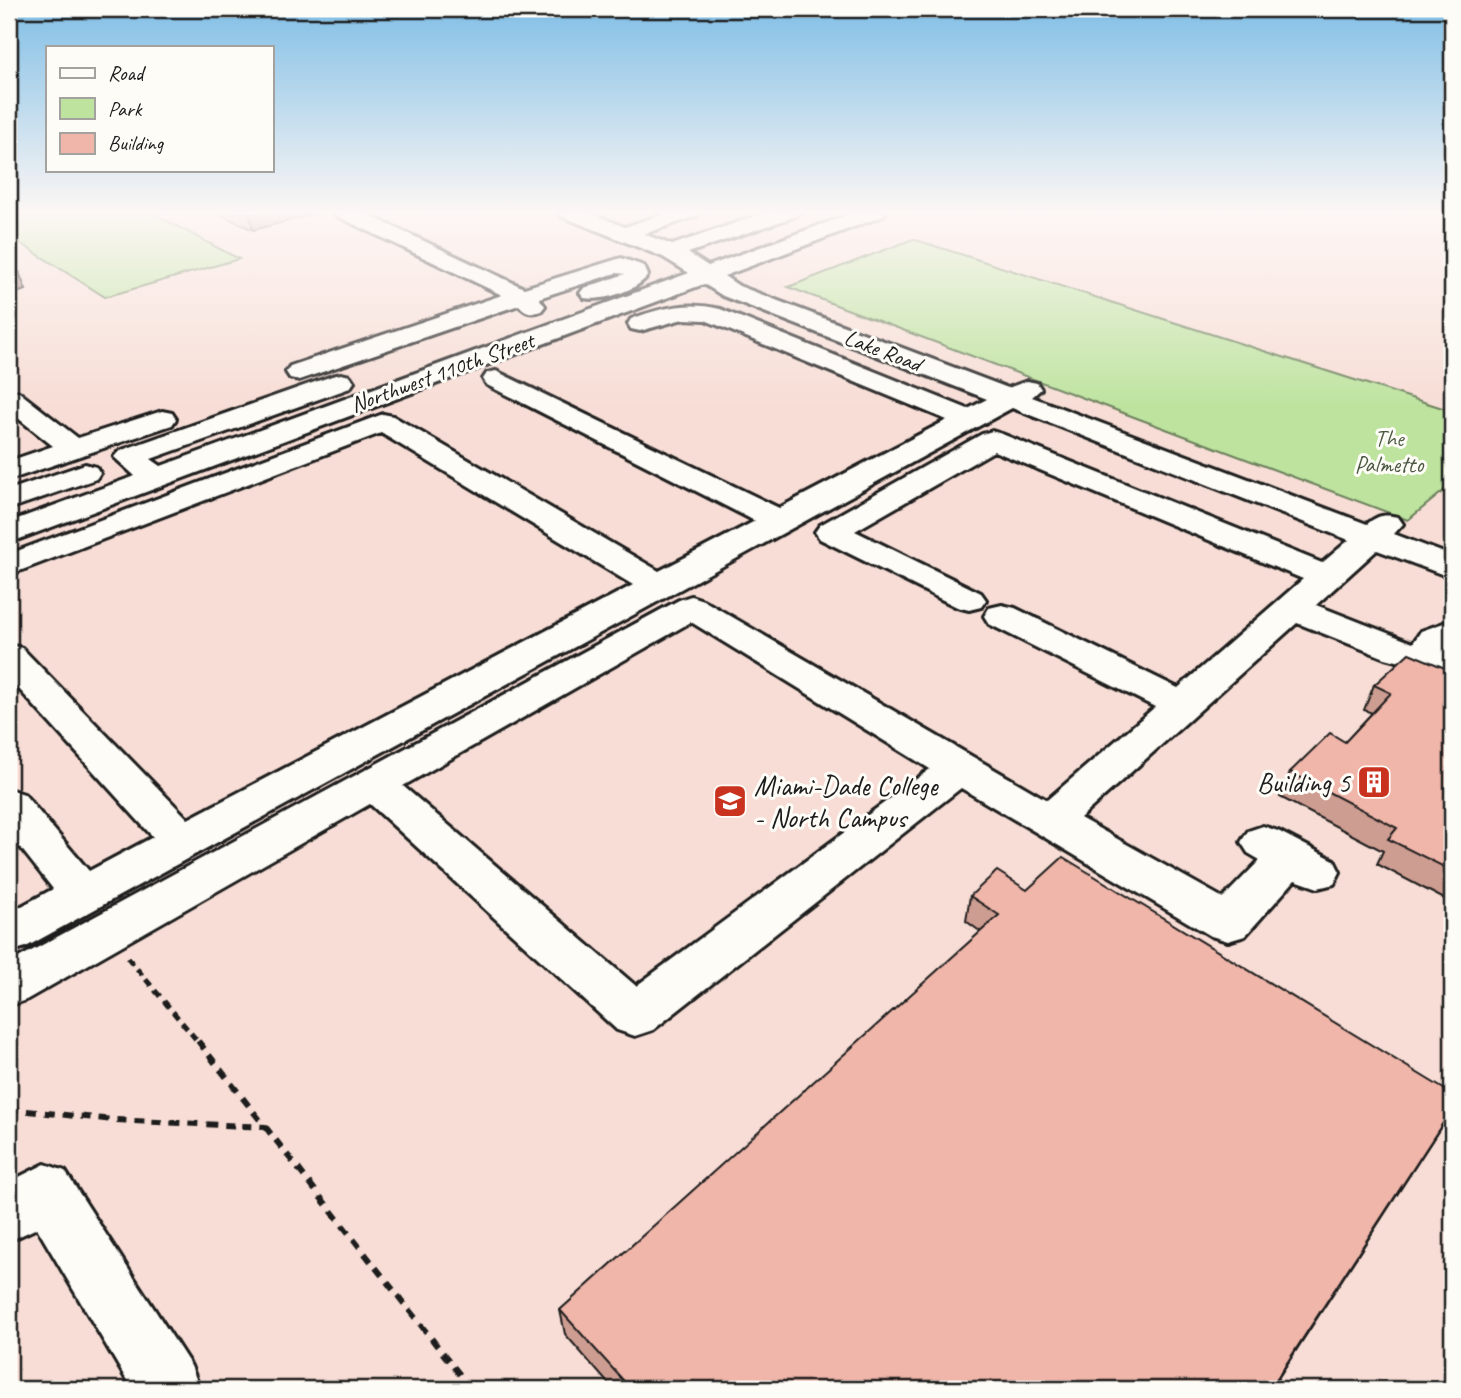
<svg xmlns="http://www.w3.org/2000/svg" width="1461" height="1398" font-family="Caveat,sans-serif">
<rect width="100%" height="100%" fill="#faeee8"/>
<filter id="ink" filterUnits="userSpaceOnUse"><feTurbulence type="fractalNoise" baseFrequency=".0143" numOctaves="2"/><feDisplacementMap in="SourceGraphic" scale="14" xChannelSelector="R" yChannelSelector="G"/><feConvolveMatrix kernelMatrix="1 2 1 2 8 2 1 2 1" color-interpolation-filters="sRGB"/></filter>
<g filter="url(#ink)">
<path fill="#f7ddd5" d="M 9,212 L 1452,212 L 1452,1389 L 9,1389 Z"/>
<path fill="#bde39e" stroke="#6c805d" stroke-width="2" d="M 150,212 L 239,259 L 105,297 L 9,236 L 9,212 Z
M 913,239 L 1452,411 L 1452,484 L 1408,520 L 788,287 Z"/>
<g fill="none" stroke-linecap="round" stroke-linejoin="round">
<g stroke="#1c1c1c" stroke-width="6">
<path id="minor" d="M 334,212 L 362,212 L 524,288 L 621,258 L 644,266 L 648,275 C 638,290 602,302 584,298 L 580,293 L 584,288 L 625,274 L 616,273 L 539,298 L 545,306 L 541,311 C 531,314 526,313 519,305 L 299,380 L 290,378 L 286,372 L 290,366 L 502,295 L 337,216 Z
M 558,212 L 588,212 L 625,227 L 668,212 L 700,212 L 697,216 L 644,234 L 672,245 L 767,212 L 799,212 L 796,216 L 688,253 L 708,266 L 856,212 L 886,212 L 883,216 L 724,276 L 739,286 L 1008,388 L 1027,381 L 1037,383 L 1041,389 L 1032,397 L 1367,524 C 1378,515 1385,514 1398,517 L 1403,524 L 1394,534 L 1452,556 L 1452,578 L 1377,550 L 1316,605 L 1413,643 L 1421,631 L 1452,620 L 1452,644 L 1445,649 L 1452,660 L 1452,693 L 1439,689 L 1416,666 L 1385,658 L 1297,623 L 1080,818 L 1223,898 L 1260,860 L 1248,853 L 1241,842 L 1248,831 L 1263,826 L 1278,831 L 1334,860 L 1340,872 L 1334,884 L 1318,888 L 1295,880 L 1245,936 L 1228,941 L 1211,936 L 961,788 L 653,1030 L 635,1036 L 617,1030 L 370,804 L 26,1000 L 9,1006 L 9,963 L 679,600 L 691,596 L 703,600 L 1047,800 L 1155,707 L 989,624 L 984,616 L 989,608 L 1002,605 L 1015,608 L 1178,688 L 1303,579 L 994,451 L 855,531 L 981,593 L 986,600 L 981,607 L 969,610 L 957,607 L 820,539 L 815,532 L 820,525 L 982,434 L 992,431 L 1002,434 L 1322,563 L 1349,540 L 1012,408 L 99,907 L 26,947 L 9,952 L 9,913 L 53,889 L 9,833 L 9,789 L 24,794 L 89,871 L 153,837 L 9,678 L 9,645 L 22,648 L 188,819 L 633,585 L 381,433 L 9,575 L 9,554 L 383,414 L 393,416 L 659,571 L 755,521 L 487,385 L 483,379 L 487,373 L 496,371 L 779,508 L 947,420 L 705,320 L 683,319 L 640,331 L 631,329 L 628,324 L 631,319 C 661,308 688,301 720,309 L 968,409 L 987,399 L 723,296 L 704,284 L 9,543 L 9,522 L 135,476 L 114,457 L 119,451 L 332,376 L 341,374 L 350,376 L 354,382 L 350,388 L 151,459 L 161,466 L 689,273 L 663,257 L 561,216 ZM 691,622 L 930,769 L 636,986 L 403,786 Z
M 9,390 L 19,392 L 78,438 L 162,411 L 172,413 L 176,419 L 172,425 L 9,480 L 9,461 L 53,446 L 9,411 Z
M 85,464 L 96,467 L 100,473 L 96,479 L 9,509 L 9,490 Z
M 45,1164 L 65,1171 L 191,1366 L 200,1389 L 132,1389 L 37,1228 L 9,1241 L 9,1182 Z"/>
</g>
<path stroke="#1c1c1c" stroke-width="5" stroke-dasharray="8 6" stroke-linecap="butt" d="M 128,958 L 199,1043"/>
<path stroke="#1c1c1c" stroke-width="6" stroke-dasharray="10 8" stroke-linecap="butt" d="M 198,1041 L 471,1389
M 9,1109 L 114,1120 L 266,1127"/>
<use href="#minor" fill="#fdfcf7" fill-rule="evenodd"/>
</g>
<path fill="#ce9d92" stroke="#1c1c1c" stroke-width="2" d="M 218,213 L 317,213 L 253,230 Z
M 1452,671 L 1452,903 L 1377,864 L 1383,851 L 1280,797 L 1290,772 L 1345,742 L 1372,713 L 1364,710 L 1374,685 Z
M 1027,890 L 1452,1110 L 1271,1389 L 613,1389 L 565,1334 L 560,1310 L 981,932 L 966,921 L 970,896 Z"/>
<path fill="#a87f77" stroke="#1c1c1c" stroke-width="2" d="M 249,213 L 317,213 L 253,230 Z
M 19,272 L 26,290 L 9,295 L 9,274 Z
M 1452,1109 L 1271,1389 L 1270,1389 Z"/>
<path fill="#f0b6aa" stroke="#1c1c1c" stroke-width="2" d="M 9,265 L 19,272 L 9,274 Z
M 1409,653 L 1452,671 L 1452,871 L 1388,839 L 1397,828 L 1290,772 L 1330,733 L 1345,742 L 1391,693 L 1374,685 Z
M 1063,857 L 1452,1094 L 1452,1109 L 1270,1389 L 631,1389 L 560,1310 L 999,915 L 970,896 L 997,871 L 1027,890 Z"/>
</g>
<linearGradient id="sky" x2="0" y2="1"><stop stop-color="#7fbee6"/><stop offset="0.52" stop-color="#fdf7f5"/><stop offset="1" stop-color="#fdf7f5" stop-opacity="0"/></linearGradient>
<rect width="1461" height="408" fill="url(#sky)"/>
<defs>
<g id="building-square" transform="scale(1.75)"><rect x="-9" y="-9" width="18" height="18" rx="4" fill="#c8321e" stroke="#fdfcf7"/><path d="M-4-6H4V6H1V3H-1V6H-4ZM-2.5-4.3h1.7v1.8h-1.7ZM.8-4.3h1.7v1.8H.8ZM-2.5-1h1.7V.8h-1.7ZM.8-1h1.7V.8H.8Z" fill="#fff"/></g>
<g id="university-square" transform="scale(1.75)"><rect x="-9" y="-9" width="18" height="18" rx="4" fill="#c8321e" stroke="#fdfcf7"/><path d="M0-5L7-2L0 1L-7-2ZM-4 1L0 2.5L4 1V4Q0 6-4 4Z" fill="#fff"/></g>
</defs>
<g fill-rule="evenodd">
<use href="#building-square" x="1374" y="782"/>
<use href="#university-square" x="730" y="801"/>
</g>
<g text-anchor="middle" stroke-width="6" stroke-linejoin="round" paint-order="stroke">
<g font-size="23" fill="#1c1c1c" stroke="#fdfcf7">
<text transform="translate(883 350) rotate(21)" y="8">Lake Road</text>
<text transform="translate(442 372) rotate(-20)" y="8">Northwest 110th Street</text>
</g>
<g font-size="23" fill="#4c5843" stroke="#fdfcf7">
<text x="1389" y="446">The<tspan x="1389" dy="26">Palmetto</tspan></text>
</g>
<g font-size="28" fill="#1c1c1c" stroke="#fdfcf7" text-anchor="end">
<text x="1350" y="792">Building 5</text>
<text x="754" y="795" text-anchor="start">Miami-Dade College<tspan x="754" dy="32">- North Campus</tspan></text>
</g>
</g>
<rect width="1461" height="1398" fill="none" stroke="#fdfcf7" stroke-width="35"/>
<rect x="18" y="18" width="1426" height="1363" fill="none" stroke="#1c1c1c" stroke-width="2.5" filter="url(#ink)"/>
<rect x="46" y="46" width="228" height="126" fill="#fdfcf7" stroke="#a3a29f" stroke-width="2"/>
<rect x="60" y="68" width="35" height="10" fill="#fdfcf7" stroke="#a3a29f" stroke-width="2"/>
<text x="108" y="80" font-size="21" fill="#1c1c1c">Road</text>
<rect x="60" y="98" width="35" height="21" fill="#bde39e" stroke="#a3a29f" stroke-width="2"/>
<text x="108" y="116" font-size="21" fill="#1c1c1c">Park</text>
<rect x="60" y="133" width="35" height="21" fill="#f0b6aa" stroke="#a3a29f" stroke-width="2"/>
<text x="108" y="150" font-size="21" fill="#1c1c1c">Building</text>
</svg>
